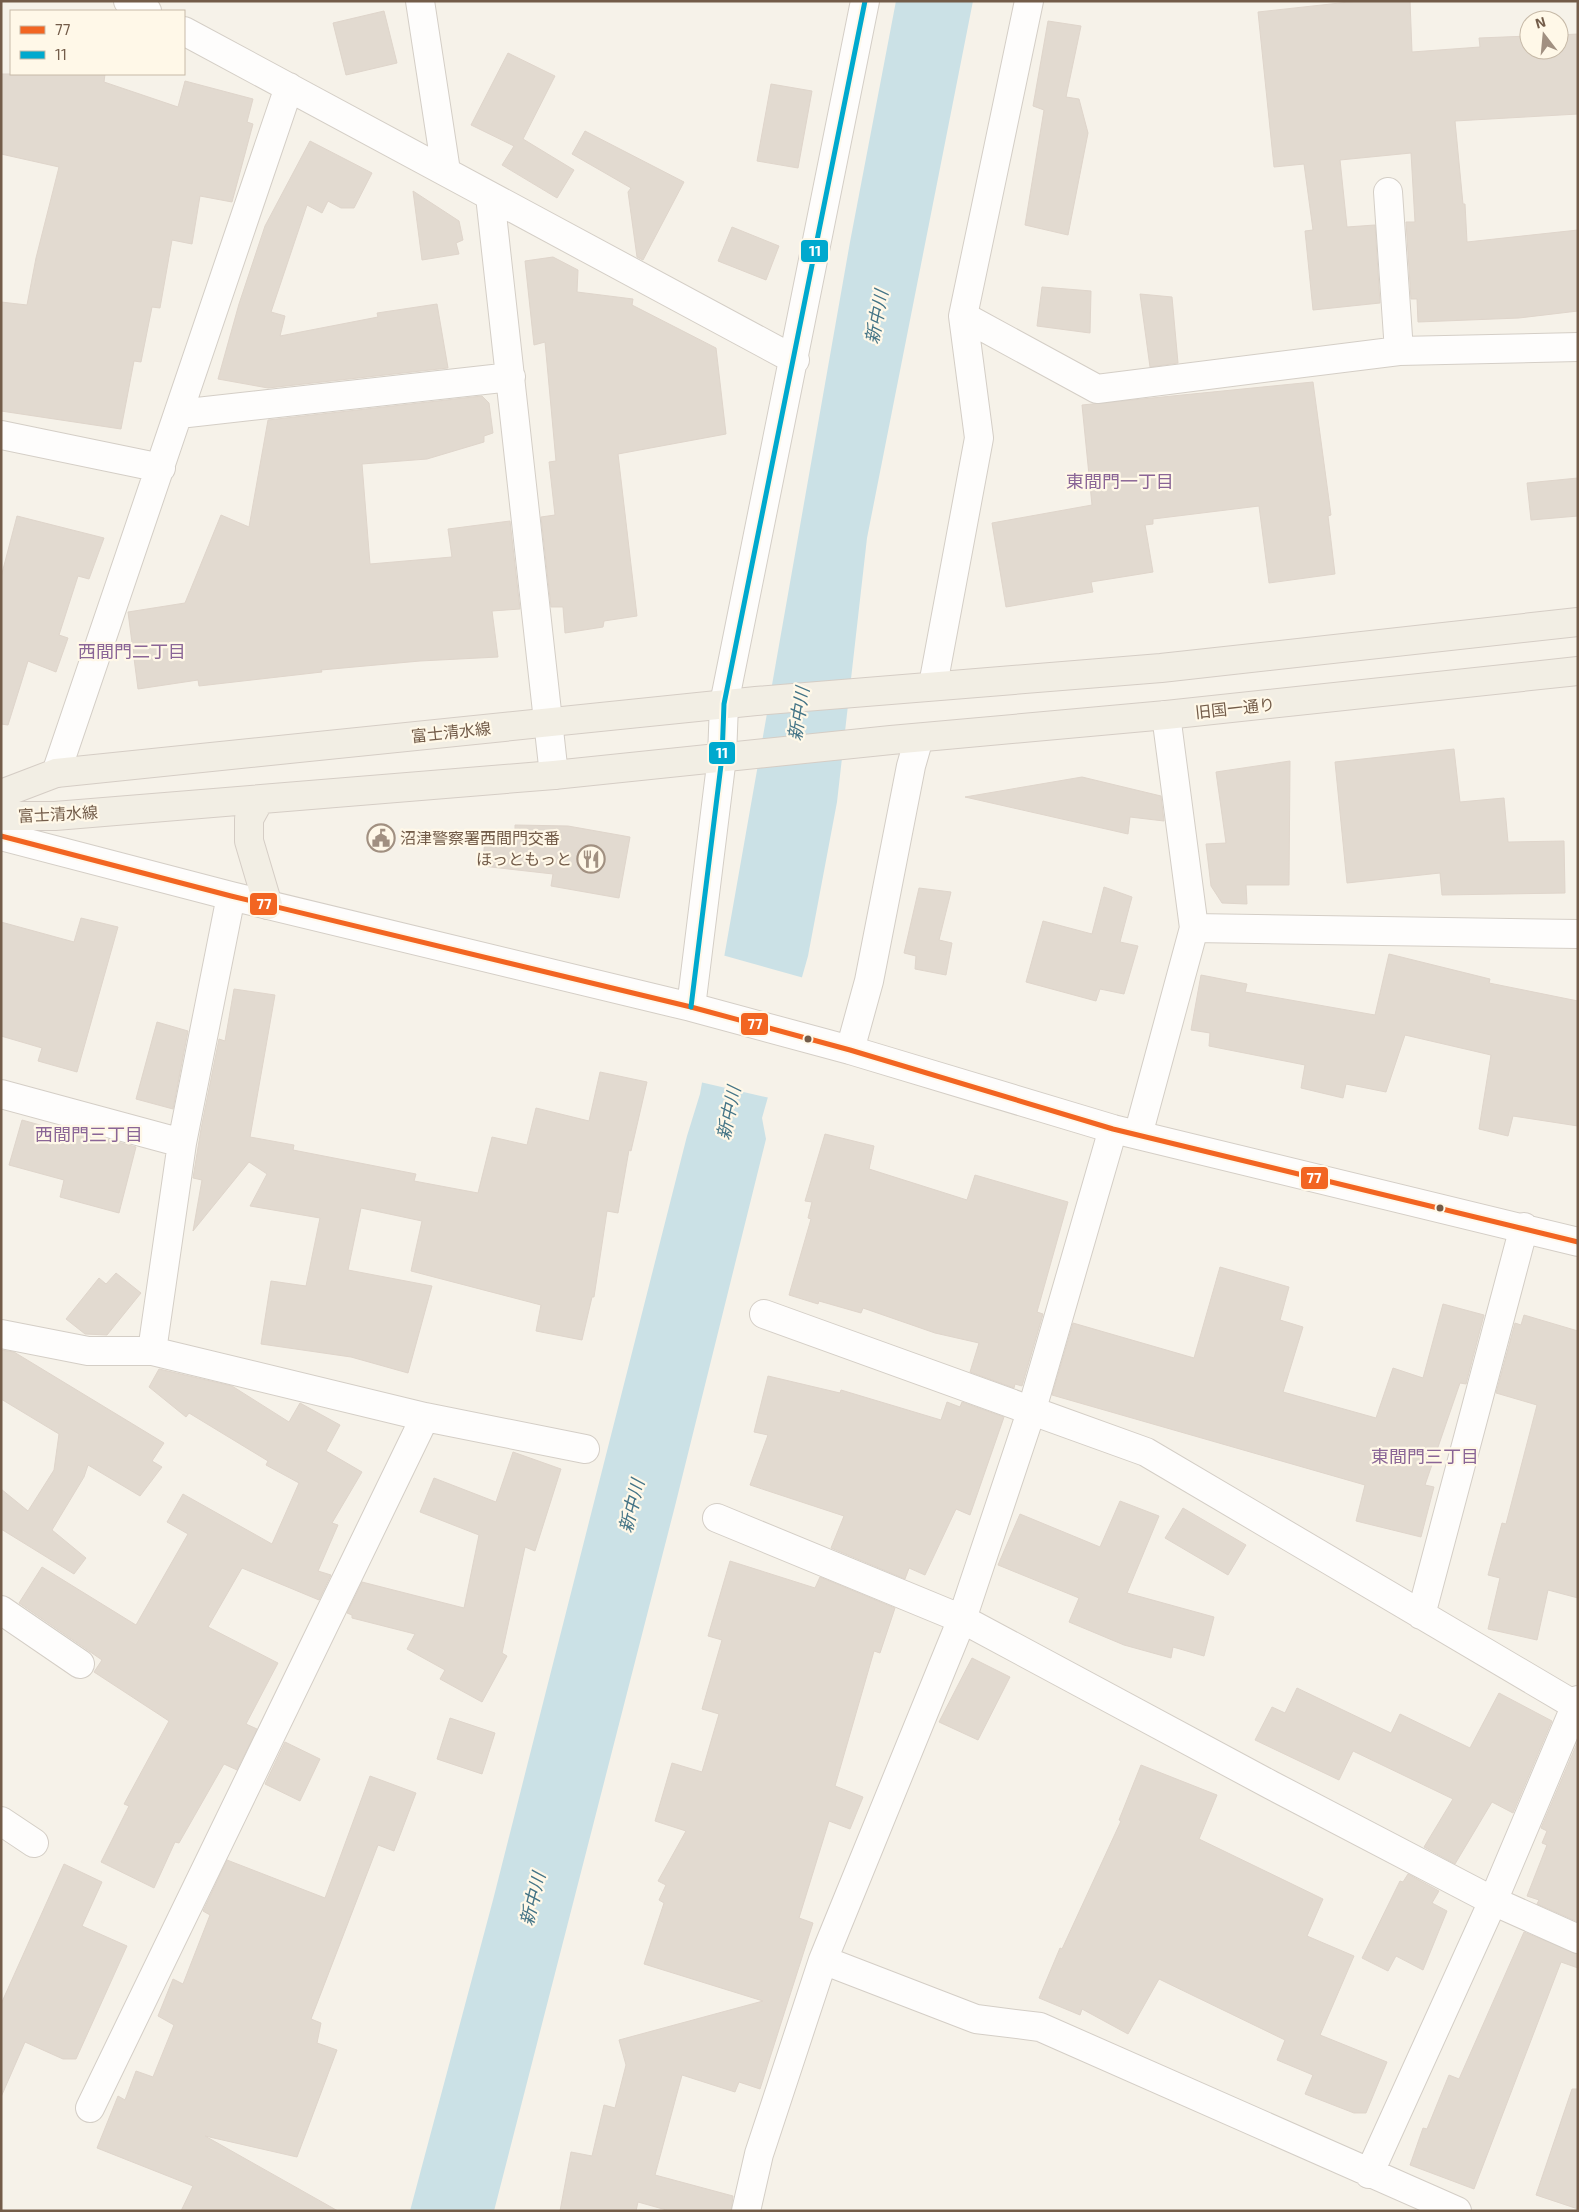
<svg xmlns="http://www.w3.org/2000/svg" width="1579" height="2212" font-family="'Exo 2','Noto Sans JP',sans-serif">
<rect width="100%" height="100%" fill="#f6f2e9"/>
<path fill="#cbe1e6" d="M 896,1 L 973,1 L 867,538 L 837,802 L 808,956 L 762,1118 L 766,1139 L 675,1506 L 494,2211 L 410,2211 L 493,1900 L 687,1136 L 700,1094 L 850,242 Z"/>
<path fill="#f6f2e9" d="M 722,955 L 804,978 L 770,1098 L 700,1082 Z"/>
<path fill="#e2dad0" stroke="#dfd5cb" d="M 1358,1 L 1410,1 L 1412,52 L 1480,47 L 1479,38 L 1529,36 L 1529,50 L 1559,50 L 1559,35 L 1578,34 L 1578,114 L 1455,121 L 1463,204 L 1465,204 L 1467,242 L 1578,230 L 1578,311 L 1519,318 L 1418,322 L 1417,299 L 1411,299 L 1406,222 L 1415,222 L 1411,153 L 1340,160 L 1347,227 L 1375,225 L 1380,303 L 1313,310 L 1305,231 L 1313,230 L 1304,164 L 1274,167 L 1258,12 Z
M 384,11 L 397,63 L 346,75 L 333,23 Z
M 1048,21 L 1081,26 L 1066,97 L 1079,99 L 1088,133 L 1068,235 L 1025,225 L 1044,110 L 1033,106 Z
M 508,53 L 555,76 L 523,139 L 574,170 L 557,198 L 502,165 L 514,146 L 471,125 Z
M 1,74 L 105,74 L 104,82 L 178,107 L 185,81 L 253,99 L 247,122 L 253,124 L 232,202 L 200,196 L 192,244 L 172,240 L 160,308 L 152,307 L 141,362 L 134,361 L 121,429 L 1,411 L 1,302 L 27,305 L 36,258 L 59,167 L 1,154 Z
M 771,84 L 812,91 L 798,168 L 757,161 Z
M 585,131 L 684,182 L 643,260 L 637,257 L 628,192 L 631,188 L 572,154 Z
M 310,141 L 372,173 L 354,208 L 341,208 L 328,201 L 322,213 L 307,205 L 271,312 L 285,316 L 280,336 L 378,317 L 377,313 L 437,304 L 448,368 L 268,388 L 218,379 L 239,304 L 265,226 Z
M 413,191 L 459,221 L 463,240 L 456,243 L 459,254 L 422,260 Z
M 732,227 L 779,246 L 766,280 L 718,261 Z
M 553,257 L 578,270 L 577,292 L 633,299 L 632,305 L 716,348 L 726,434 L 618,454 L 637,616 L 604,621 L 603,627 L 565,633 L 563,607 L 551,607 L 541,517 L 555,515 L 549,462 L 556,461 L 545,342 L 534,345 L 525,261 Z
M 1042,287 L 1091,291 L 1090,333 L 1037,326 Z
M 1140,294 L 1172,297 L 1178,363 L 1150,367 Z
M 1313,382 L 1331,515 L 1328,516 L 1335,574 L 1269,583 L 1259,506 L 1153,519 L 1153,524 L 1145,525 L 1153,572 L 1091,582 L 1093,592 L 1006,607 L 992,523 L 1092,505 L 1082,405 Z
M 482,396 L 489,403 L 493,433 L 484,436 L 484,442 L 427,459 L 362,464 L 370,564 L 452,557 L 448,529 L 510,521 L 520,609 L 492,611 L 498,657 L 420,661 L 321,670 L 322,672 L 199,686 L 198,680 L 138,689 L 128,612 L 185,603 L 221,515 L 249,527 L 268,420 Z
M 1578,478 L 1578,516 L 1531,520 L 1527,483 Z
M 17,516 L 104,538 L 89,579 L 78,576 L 59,635 L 68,638 L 56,672 L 28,661 L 8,725 L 1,724 L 1,577 Z
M 1454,749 L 1460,802 L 1504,798 L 1508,842 L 1564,841 L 1565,893 L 1442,895 L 1440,873 L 1347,883 L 1335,762 Z
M 1290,761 L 1289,885 L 1246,885 L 1247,904 L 1222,903 L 1211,886 L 1206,844 L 1226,843 L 1216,772 Z
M 1082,777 L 1161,796 L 1164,821 L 1130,817 L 1128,834 L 965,797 Z
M 515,825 L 568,826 L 630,837 L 619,898 L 551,886 L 553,874 L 482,866 L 486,833 L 515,837 Z
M 1104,887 L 1132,897 L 1120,942 L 1138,946 L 1124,994 L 1100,989 L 1096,1001 L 1026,982 L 1043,921 L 1092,934 Z
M 919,888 L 951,892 L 939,940 L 952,943 L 946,975 L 915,969 L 916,956 L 904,953 Z
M 81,918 L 118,927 L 77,1072 L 38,1061 L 42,1048 L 1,1036 L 1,922 L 74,942 Z
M 1389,954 L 1490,979 L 1489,983 L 1578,1001 L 1578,1126 L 1513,1116 L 1508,1136 L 1479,1129 L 1491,1055 L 1405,1035 L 1386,1092 L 1346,1084 L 1343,1098 L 1301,1088 L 1305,1065 L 1209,1046 L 1210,1033 L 1191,1030 L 1201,975 L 1247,984 L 1245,992 L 1375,1015 Z
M 234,989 L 275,995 L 250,1137 L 294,1145 L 293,1150 L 416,1174 L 414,1181 L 478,1193 L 492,1137 L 527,1145 L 536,1108 L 589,1121 L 600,1072 L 647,1082 L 631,1151 L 629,1150 L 618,1213 L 607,1211 L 594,1297 L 592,1297 L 582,1340 L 536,1331 L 541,1305 L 411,1271 L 422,1221 L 361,1208 L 348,1270 L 432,1286 L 408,1373 L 351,1357 L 261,1344 L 271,1281 L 306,1286 L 320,1218 L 250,1206 L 267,1174 L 249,1162 L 193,1231 L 202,1180 L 193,1178 L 201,1129 L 219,1039 L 225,1041 Z
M 157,1022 L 188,1031 L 173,1109 L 136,1099 Z
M 22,1120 L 76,1135 L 77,1131 L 136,1147 L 119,1213 L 60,1197 L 64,1180 L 9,1165 Z
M 825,1134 L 874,1146 L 869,1169 L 967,1200 L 975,1175 L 1068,1202 L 1037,1312 L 1043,1314 L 1022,1386 L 1015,1384 L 1014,1388 L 970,1372 L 979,1343 L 935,1333 L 863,1308 L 861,1313 L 819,1301 L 818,1304 L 789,1295 L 811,1219 L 808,1218 L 812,1202 L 805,1201 Z
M 1220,1267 L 1289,1287 L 1280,1320 L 1303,1327 L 1283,1392 L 1376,1418 L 1393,1368 L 1423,1378 L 1443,1304 L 1484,1315 L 1466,1384 L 1460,1383 L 1425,1485 L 1434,1487 L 1421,1537 L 1356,1521 L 1365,1485 L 1052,1395 L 1073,1323 L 1194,1358 Z
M 116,1273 L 141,1293 L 107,1335 L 85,1334 L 66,1319 L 99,1278 L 106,1284 Z
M 1524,1315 L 1578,1331 L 1578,1598 L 1548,1590 L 1537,1640 L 1488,1629 L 1500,1578 L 1488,1575 L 1502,1523 L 1506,1524 L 1537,1405 L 1496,1393 L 1515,1323 L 1521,1325 Z
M 1,1350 L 14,1352 L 164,1443 L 152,1461 L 162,1467 L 140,1496 L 88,1465 L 84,1477 L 52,1530 L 86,1558 L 74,1574 L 1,1529 L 1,1489 L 28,1511 L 54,1470 L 59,1434 L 1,1399 Z
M 159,1369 L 232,1386 L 289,1422 L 300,1403 L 340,1425 L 326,1451 L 362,1472 L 332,1523 L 338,1525 L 318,1571 L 331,1575 L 319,1600 L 242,1568 L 208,1627 L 278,1663 L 246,1724 L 257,1729 L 237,1770 L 224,1764 L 179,1843 L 175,1842 L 154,1888 L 101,1862 L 129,1806 L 124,1804 L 169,1721 L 94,1672 L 102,1660 L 19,1603 L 42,1567 L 136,1625 L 188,1534 L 167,1522 L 183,1494 L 272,1544 L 299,1483 L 266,1465 L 268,1461 L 189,1413 L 186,1417 L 149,1387 Z
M 768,1376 L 840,1393 L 841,1390 L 941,1420 L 947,1402 L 960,1407 L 962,1402 L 1004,1417 L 970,1515 L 956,1509 L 925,1575 L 909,1568 L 905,1579 L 831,1548 L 844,1516 L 750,1485 L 768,1435 L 754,1432 Z
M 513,1452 L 561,1469 L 535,1551 L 525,1547 L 502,1653 L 507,1656 L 482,1702 L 440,1679 L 445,1670 L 407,1649 L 415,1634 L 352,1618 L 352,1615 L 347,1613 L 362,1582 L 464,1608 L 479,1535 L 420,1512 L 434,1478 L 496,1502 Z
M 1120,1501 L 1159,1516 L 1127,1593 L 1214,1617 L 1204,1656 L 1173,1647 L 1171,1658 L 1124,1645 L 1069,1622 L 1079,1598 L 998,1565 L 1020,1514 L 1100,1547 Z
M 1183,1508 L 1246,1545 L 1228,1575 L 1165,1538 Z
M 730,1561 L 815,1588 L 820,1577 L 895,1608 L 880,1653 L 874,1651 L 835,1786 L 863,1797 L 850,1829 L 829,1821 L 799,1918 L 813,1923 L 760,2089 L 739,2082 L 735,2092 L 682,2075 L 655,2175 L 733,2196 L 731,2211 L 670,2211 L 638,2202 L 636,2211 L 560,2211 L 571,2152 L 592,2156 L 604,2105 L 615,2108 L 626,2065 L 619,2040 L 763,2001 L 644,1964 L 664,1903 L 659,1900 L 666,1885 L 658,1881 L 686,1831 L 655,1821 L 672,1763 L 702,1772 L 719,1714 L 702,1709 L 722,1640 L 708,1636 Z
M 972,1658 L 1010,1677 L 978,1740 L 939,1722 Z
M 1297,1688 L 1391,1733 L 1400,1714 L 1470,1748 L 1499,1693 L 1552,1721 L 1513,1813 L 1492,1802 L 1455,1864 L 1424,1847 L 1453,1799 L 1353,1751 L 1339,1780 L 1255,1740 L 1272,1707 L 1285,1713 Z
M 450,1718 L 495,1733 L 482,1774 L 437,1759 Z
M 1578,1741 L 1578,1922 L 1537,1904 L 1539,1900 L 1527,1896 L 1547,1845 L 1542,1843 L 1547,1831 L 1541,1828 Z
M 285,1742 L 320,1759 L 300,1801 L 265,1784 Z
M 1141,1765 L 1217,1795 L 1199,1839 L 1323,1899 L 1307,1936 L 1354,1956 L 1320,2035 L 1387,2062 L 1366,2113 L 1354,2113 L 1305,2094 L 1313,2075 L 1277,2060 L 1285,2040 L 1159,1979 L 1128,2034 L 1082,2009 L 1080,2015 L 1039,1998 L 1060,1948 L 1062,1949 L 1121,1821 L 1119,1820 Z
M 370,1776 L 416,1793 L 394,1851 L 378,1845 L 311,2019 L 321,2023 L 317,2043 L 337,2050 L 297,2157 L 205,2136 L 338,2211 L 181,2211 L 193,2186 L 97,2148 L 118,2096 L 125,2100 L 136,2071 L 153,2077 L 174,2025 L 158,2016 L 173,1979 L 183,1984 L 210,1915 L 203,1911 L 227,1860 L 325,1898 Z
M 64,1864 L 102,1882 L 82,1926 L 127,1946 L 76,2059 L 63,2059 L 25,2042 L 1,2097 L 1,2004 Z
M 1408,1874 L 1439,1891 L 1432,1903 L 1447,1911 L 1423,1970 L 1396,1956 L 1388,1971 L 1362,1958 L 1400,1881 L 1403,1882 Z
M 1524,1932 L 1578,1954 L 1578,1968 L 1561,1962 L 1474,2189 L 1410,2165 L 1423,2128 L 1427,2129 L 1449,2075 L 1459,2079 Z
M 1572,2089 L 1578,2089 L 1578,2209 L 1536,2195 Z"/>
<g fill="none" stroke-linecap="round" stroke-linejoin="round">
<g stroke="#d4cec6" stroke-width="30">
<path id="minor" d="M 128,1 L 147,11
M 420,1 L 446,171
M 184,31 L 795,360
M 1388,192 L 1399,351
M 490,196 L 554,775
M 963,316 L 1097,389 L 1399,351 L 1578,347
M 179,414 L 511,377
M 1,435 L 161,468
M 933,685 L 979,438 L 963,316 L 1029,1
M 56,773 L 289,87
M 1,836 L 231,896 L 691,1007 L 850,1050 L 1113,1129 L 1578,1242
M 1194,928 L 1578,934
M 691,1007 L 722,757 L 724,704 L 865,1
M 850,1050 L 869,981 L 911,766 L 919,738
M 1,1094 L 182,1143
M 1138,1135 L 1194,928 L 1166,715
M 764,1314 L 1146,1452 L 1578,1707
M 1,1334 L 88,1351 L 152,1351 L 425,1417 L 585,1449
M 152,1351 L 182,1143 L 231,896
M 717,1518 L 962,1619 L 1271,1785 L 1493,1901 L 1578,1939
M 1,1610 L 80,1664
M 1421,1615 L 1524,1227
M 1,1821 L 34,1843
M 823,1960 L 976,2019 L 1040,2027 L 1457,2211
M 90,2108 L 425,1417
M 1369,2174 L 1493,1901 L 1578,1700
M 746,2211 L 759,2154 L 823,1960 L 962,1619 L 1032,1409 L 1113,1129"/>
</g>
<g stroke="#d5cdc5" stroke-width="30">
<path id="major" d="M 1,794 L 56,773 L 756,701 L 1161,668 L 1578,622
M 260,799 L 249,819 L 249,841 L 268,905
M 1,816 L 55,816 L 554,775 L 891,740 L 1166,715 L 1578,671"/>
</g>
<use href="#minor" stroke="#fefdfc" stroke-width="28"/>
<use href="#major" stroke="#f2eee4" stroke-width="28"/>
<g stroke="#fff8e8" stroke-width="9">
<path id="bus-1" d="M 1,836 L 231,896 L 691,1007 L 850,1050 L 1113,1129 L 1578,1242"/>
</g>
<g stroke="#fff8e8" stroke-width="9">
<path id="bus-2" d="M 691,1007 L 722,757 L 724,704 L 865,1"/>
</g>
<use href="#bus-1" stroke="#f26522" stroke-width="5"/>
<use href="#bus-2" stroke="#00a9ce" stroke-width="5"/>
</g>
<defs>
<g id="civic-ring" transform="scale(1.4375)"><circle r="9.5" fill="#fff8e8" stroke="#a19081" stroke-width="1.5"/><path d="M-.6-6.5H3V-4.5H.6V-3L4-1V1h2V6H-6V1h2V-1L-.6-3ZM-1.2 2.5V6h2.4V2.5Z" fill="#a19081"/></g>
<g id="restaurant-ring" transform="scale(1.4375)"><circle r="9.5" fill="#fff8e8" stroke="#a19081" stroke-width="1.5"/><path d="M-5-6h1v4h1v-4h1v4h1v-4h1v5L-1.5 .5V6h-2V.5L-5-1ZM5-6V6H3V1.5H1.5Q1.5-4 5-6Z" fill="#a19081"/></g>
</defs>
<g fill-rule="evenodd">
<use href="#civic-ring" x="381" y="838"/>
<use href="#restaurant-ring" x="591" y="859"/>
</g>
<g fill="#735c49" stroke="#fff8e8" stroke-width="2">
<circle cx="808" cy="1039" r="4.5"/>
<circle cx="1440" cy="1208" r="4.5"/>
</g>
<g text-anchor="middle" stroke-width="4.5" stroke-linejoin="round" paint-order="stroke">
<g font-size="16" fill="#735c49" stroke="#fff8e8">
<text transform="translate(1235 708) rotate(-6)" y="6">旧国一通り</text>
<text transform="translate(451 732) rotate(-6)" y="6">富士清水線</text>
<text transform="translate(58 814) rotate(-3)" y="6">富士清水線</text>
</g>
<g font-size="16" fill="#735c49" stroke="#fff8e8" text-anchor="start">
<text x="400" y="844">沼津警察署西間門交番</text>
<text x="572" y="865" text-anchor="end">ほっともっと</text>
</g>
<g font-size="18" font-style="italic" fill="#447486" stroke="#fff8e8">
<text transform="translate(877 317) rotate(-79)" y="6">新中川</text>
<text transform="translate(799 714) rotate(-81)" y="6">新中川</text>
<text transform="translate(729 1113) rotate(-78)" y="6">新中川</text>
<text transform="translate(632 1506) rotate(-76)" y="6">新中川</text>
<text transform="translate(533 1899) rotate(-76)" y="6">新中川</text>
</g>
<g font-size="18" fill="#8a6596" stroke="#fff8e8">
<text x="1120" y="488">東間門一丁目</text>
<text x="132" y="658">西間門二丁目</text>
<text x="89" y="1141">西間門三丁目</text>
<text x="1425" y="1463">東間門三丁目</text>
</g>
</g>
<g stroke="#fff8e8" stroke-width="2">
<rect x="800" y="239" width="29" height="24" rx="5" fill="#00a9ce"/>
<rect x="708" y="741" width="28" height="24" rx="5" fill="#00a9ce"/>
<rect x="249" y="892" width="29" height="24" rx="5" fill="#f26522"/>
<rect x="740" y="1012" width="29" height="24" rx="5" fill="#f26522"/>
<rect x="1300" y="1166" width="29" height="24" rx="5" fill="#f26522"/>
</g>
<g font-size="14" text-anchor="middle" font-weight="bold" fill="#fff">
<text x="815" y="256">11</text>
<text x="722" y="758">11</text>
<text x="264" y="909">77</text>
<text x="755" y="1029">77</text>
<text x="1314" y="1183">77</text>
</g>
<rect width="1579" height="2212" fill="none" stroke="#735c49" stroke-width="5"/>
<rect x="10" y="10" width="175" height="65" fill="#fff8e8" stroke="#c7baa8"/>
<rect x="20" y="26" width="25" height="8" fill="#f26522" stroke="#c7baa8"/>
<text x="55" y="35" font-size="15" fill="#735c49">77</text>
<rect x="20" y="51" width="25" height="8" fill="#00a9ce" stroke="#c7baa8"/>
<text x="55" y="60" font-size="15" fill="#735c49">11</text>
<g transform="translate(1544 35) rotate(344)"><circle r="24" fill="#fff8e8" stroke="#c7baa8"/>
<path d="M0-4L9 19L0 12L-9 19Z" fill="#a19081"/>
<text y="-8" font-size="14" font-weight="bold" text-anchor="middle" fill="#735c49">N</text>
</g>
</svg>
